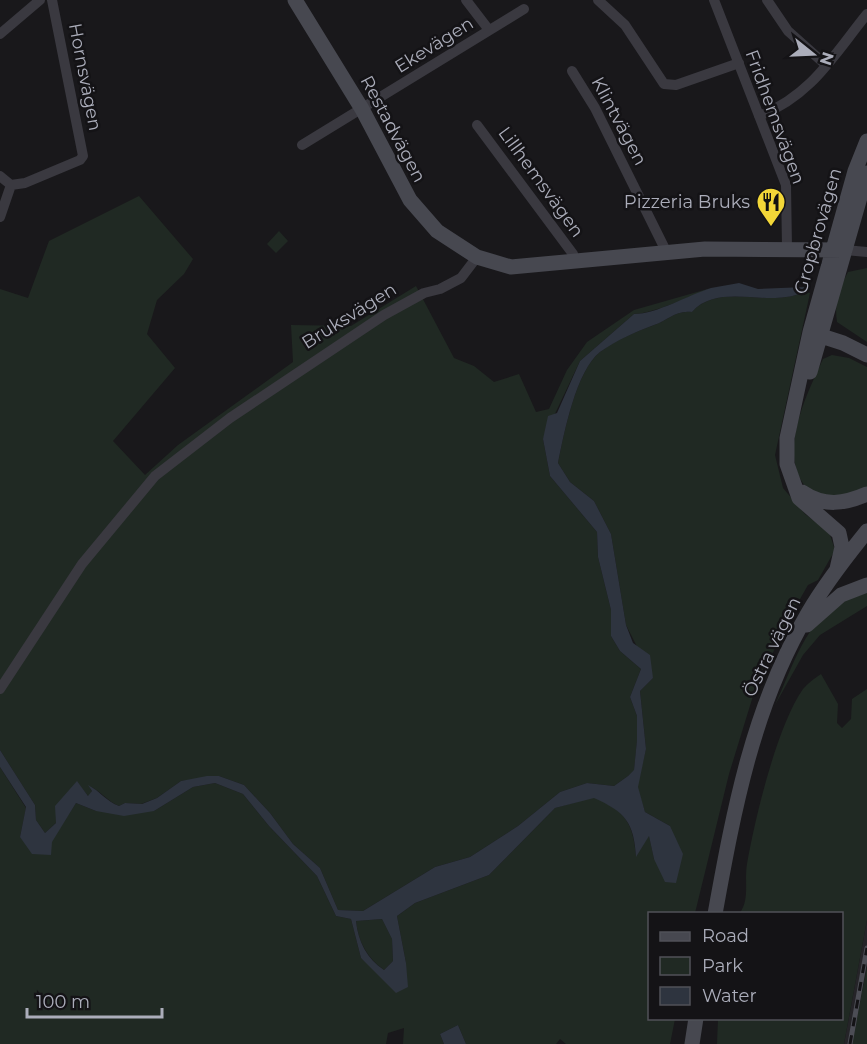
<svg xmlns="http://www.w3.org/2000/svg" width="867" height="1044" font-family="Montserrat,sans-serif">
<rect width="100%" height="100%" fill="#19181b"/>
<path fill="#252428" d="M 867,920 L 867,966 L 852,1044 L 844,1044 Z"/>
<path fill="#202923" d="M 139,196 L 193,259 L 184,274 L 157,300 L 147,334 L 175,368 L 113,441 L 145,475 L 178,445 L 293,362 L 291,325 L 351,326 L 416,286 L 454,358 L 474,366 L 494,382 L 519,374 L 536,412 L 549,409 L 567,370 L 587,342 L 634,310 L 711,288 C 692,296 652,314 634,314 L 580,361 L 543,439 L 550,476 L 597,532 L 598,557 L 611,610 L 611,636 L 620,651 L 641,669 L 630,697 L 637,716 L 637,741 L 634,771 L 628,776 L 614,786 L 587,783 L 560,792 L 518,826 L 470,857 L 435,867 L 363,911 L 338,910 L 320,868 L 293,844 L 270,813 L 244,785 L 219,776 L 181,781 L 157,798 L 141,804 L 125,803 L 119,806 C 107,801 101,791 89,786 L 92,791 L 89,797 L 77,782 L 56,823 L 45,833 L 36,820 L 35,805 L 0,750 L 0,289 L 28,298 L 49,241 Z
M 279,231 L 288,241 L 276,253 L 267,244 Z
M 867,268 L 867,342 L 837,322 C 834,303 839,289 848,272 Z
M 804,292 L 810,293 L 775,455 L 783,488 L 805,514 L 829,532 L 835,550 L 818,580 L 808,585 L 788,620 L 753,696 L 729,774 L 695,913 L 650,914 L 650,1018 L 675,1019 L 670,1044 L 566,1044 L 560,1039 L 556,1044 L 466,1044 L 458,1025 L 440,1034 L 444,1044 L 403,1044 L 404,1028 L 388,1033 L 386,1044 L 0,1044 L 0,767 L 26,808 L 20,837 L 51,842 L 76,803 L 96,811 L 154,811 L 193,787 L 215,783 L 243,794 L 269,826 L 317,876 L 336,916 L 351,919 L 361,958 L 380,974 L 406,963 L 397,916 L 415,903 L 489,875 L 555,808 L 594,797 C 624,811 633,821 636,856 L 649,835 L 654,859 L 670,826 L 645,812 L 637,787 L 646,749 L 640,691 L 653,678 L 626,625 L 611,534 L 594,501 L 570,482 L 558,463 C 564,433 576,371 600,352 C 616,340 635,332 654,325 C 669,320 675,310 692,312 C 715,286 756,302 786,297 C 792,297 798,294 804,292 Z
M 832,355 L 849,358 L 867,367 L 867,488 C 856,491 842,497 831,498 C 823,499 811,493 806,487 C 777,453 807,394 823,359 Z
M 867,592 L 867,606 L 820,635 L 803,655 L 775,705 C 792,669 806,618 845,598 C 851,595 860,594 867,592 Z
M 821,674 L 838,704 L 837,723 L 842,728 L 851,719 L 852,699 L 867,689 L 867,920 L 844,1044 L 717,1044 L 718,1019 L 842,1018 L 842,914 L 740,913 C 750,898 744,882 747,864 C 755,818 777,726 803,689 C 808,683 815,678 821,674 Z
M 382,919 L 392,939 L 393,961 L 384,970 C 367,958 358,941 356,921 Z
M 867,966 L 867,1044 L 852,1044 Z"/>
<path fill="#2e343f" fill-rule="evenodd" d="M 739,283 L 758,289 L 806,287 L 804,292 C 798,294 792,297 786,297 C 756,302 715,286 692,312 C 675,310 669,320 654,325 C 635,332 617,340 600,352 C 576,371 564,433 558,463 L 570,482 L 594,501 L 611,534 L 626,625 L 633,643 L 650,655 L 653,678 L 640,691 L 646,749 L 638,787 L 645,812 L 670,826 L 683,854 L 676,883 L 665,882 L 654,859 L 649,836 L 636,857 C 634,822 625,812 594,798 L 555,808 L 489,875 L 415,903 L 397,916 L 406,963 L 408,987 L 396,993 L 361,958 L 351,919 L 336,916 L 317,876 L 269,826 L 243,794 L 215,783 L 193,787 L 154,811 L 124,816 L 96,811 L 76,803 L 52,842 L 51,855 L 32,854 L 20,837 L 26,807 L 0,767 L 0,750 L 35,805 L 36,820 L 45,833 L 56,823 L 55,806 L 77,781 L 88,796 L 92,791 L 88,785 C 100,791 106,801 119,806 L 125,803 L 142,804 L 157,798 L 181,781 L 207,776 L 219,776 L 244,785 L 270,813 L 293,844 L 320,868 L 338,910 L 363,911 L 435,867 L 470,857 L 518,826 L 560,792 L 587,783 L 614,786 L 628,776 L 634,770 L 637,740 L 637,716 L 630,697 L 641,669 L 620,651 L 611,636 L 611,610 L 598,557 L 597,532 L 550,476 L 543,439 L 548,416 L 557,413 L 580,361 L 634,314 C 657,314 688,295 711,288 C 720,286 730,285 739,283 ZM 382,919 L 392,939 L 393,961 L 384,970 C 367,959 358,941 356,921 Z
M 458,1025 L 466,1044 L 444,1044 L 440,1034 Z"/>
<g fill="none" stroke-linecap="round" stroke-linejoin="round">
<path stroke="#3a3940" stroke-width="10" d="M 466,0 L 489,30
M 598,0 L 625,25 L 664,84 L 676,85 L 739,63
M 714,0 L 786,185 L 787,248
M 767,0 L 788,31 L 826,65
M 0,34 L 40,0
M 572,71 L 595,108 L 667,253
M 759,116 C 811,96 833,56 867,14
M 477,125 L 573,254 L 574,261
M 302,145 L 524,9
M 0,176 L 11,185
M 11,185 L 25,183 L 80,160 L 83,156 L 52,0
M 0,217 L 11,185
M 845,250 L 867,252
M 0,689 L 82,564 L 155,476 L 230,418 L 384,315 L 424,293 L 440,289 L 461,278 L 477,257"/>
<path stroke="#474850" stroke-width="15" d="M 295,0 L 362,109 L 410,200 L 437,231 L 477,257 L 511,267 L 705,249 L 845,250
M 812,333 L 843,343 L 867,355
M 810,372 L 867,173
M 802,492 C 824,507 844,504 867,494
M 837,569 L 842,547 L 839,533 L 799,498 L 787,464 L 787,438 L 810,332 L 855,171 L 867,141
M 807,625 L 841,595 L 867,585
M 715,914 C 734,809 753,706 808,613 C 825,584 846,557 867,531
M 692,1044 L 696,1018"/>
<g stroke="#4c4d55" stroke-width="5">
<path id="rail" d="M 850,1044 L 867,948"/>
</g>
<use href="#rail" stroke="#141316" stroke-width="3" stroke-dasharray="9" stroke-linecap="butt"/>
</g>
<defs>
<g id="restaurant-pin" transform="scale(1.5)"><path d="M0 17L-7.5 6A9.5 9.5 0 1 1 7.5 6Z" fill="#f3d738" stroke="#141316"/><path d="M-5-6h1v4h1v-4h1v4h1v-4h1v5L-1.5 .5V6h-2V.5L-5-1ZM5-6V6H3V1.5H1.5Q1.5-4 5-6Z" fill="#111"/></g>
</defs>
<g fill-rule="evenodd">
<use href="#restaurant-pin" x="771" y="202"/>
</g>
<g text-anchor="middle" stroke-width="5" stroke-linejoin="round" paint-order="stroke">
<g font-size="18" fill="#abadba" stroke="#141316">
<text transform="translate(434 45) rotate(-32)" y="6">Ekevägen</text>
<text transform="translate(85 77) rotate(79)" y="6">Hornsvägen</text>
<text transform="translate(775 117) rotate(70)" y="6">Fridhemsvägen</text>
<text transform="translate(619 121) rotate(62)" y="6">Klintvägen</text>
<text transform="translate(393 129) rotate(62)" y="6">Restadvägen</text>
<text transform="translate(541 182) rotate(54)" y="6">Lillhemsvägen</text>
<text transform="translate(818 231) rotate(-74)" y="6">Gropbrovägen</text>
<text transform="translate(349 316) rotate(-32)" y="6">Bruksvägen</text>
<text transform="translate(772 647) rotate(-64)" y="6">Östra vägen</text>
</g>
<g font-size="18" fill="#abadba" stroke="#141316" text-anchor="end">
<text x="750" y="208">Pizzeria Bruks</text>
</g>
</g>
<rect x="648" y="912" width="195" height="108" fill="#141316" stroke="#505158" stroke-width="1.5"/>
<rect x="660" y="932" width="30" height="9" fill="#474850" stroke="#505158" stroke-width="1.5"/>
<text x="702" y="942" font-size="18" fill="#abadba">Road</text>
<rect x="660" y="957" width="30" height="18" fill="#202923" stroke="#505158" stroke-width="1.5"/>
<text x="702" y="972" font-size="18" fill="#abadba">Park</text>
<rect x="660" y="987" width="30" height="18" fill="#2e343f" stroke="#505158" stroke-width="1.5"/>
<text x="702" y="1002" font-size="18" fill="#abadba">Water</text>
<g transform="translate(813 54) rotate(108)" stroke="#141316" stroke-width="4.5" paint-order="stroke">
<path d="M0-4.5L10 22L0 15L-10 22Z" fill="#abadba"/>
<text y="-9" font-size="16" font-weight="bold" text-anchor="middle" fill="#abadba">N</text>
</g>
<path d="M27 1008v9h135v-9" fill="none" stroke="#abadba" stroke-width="3"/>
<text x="36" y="1008" font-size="18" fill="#abadba" stroke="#141316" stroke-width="4.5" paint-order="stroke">100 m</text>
</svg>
